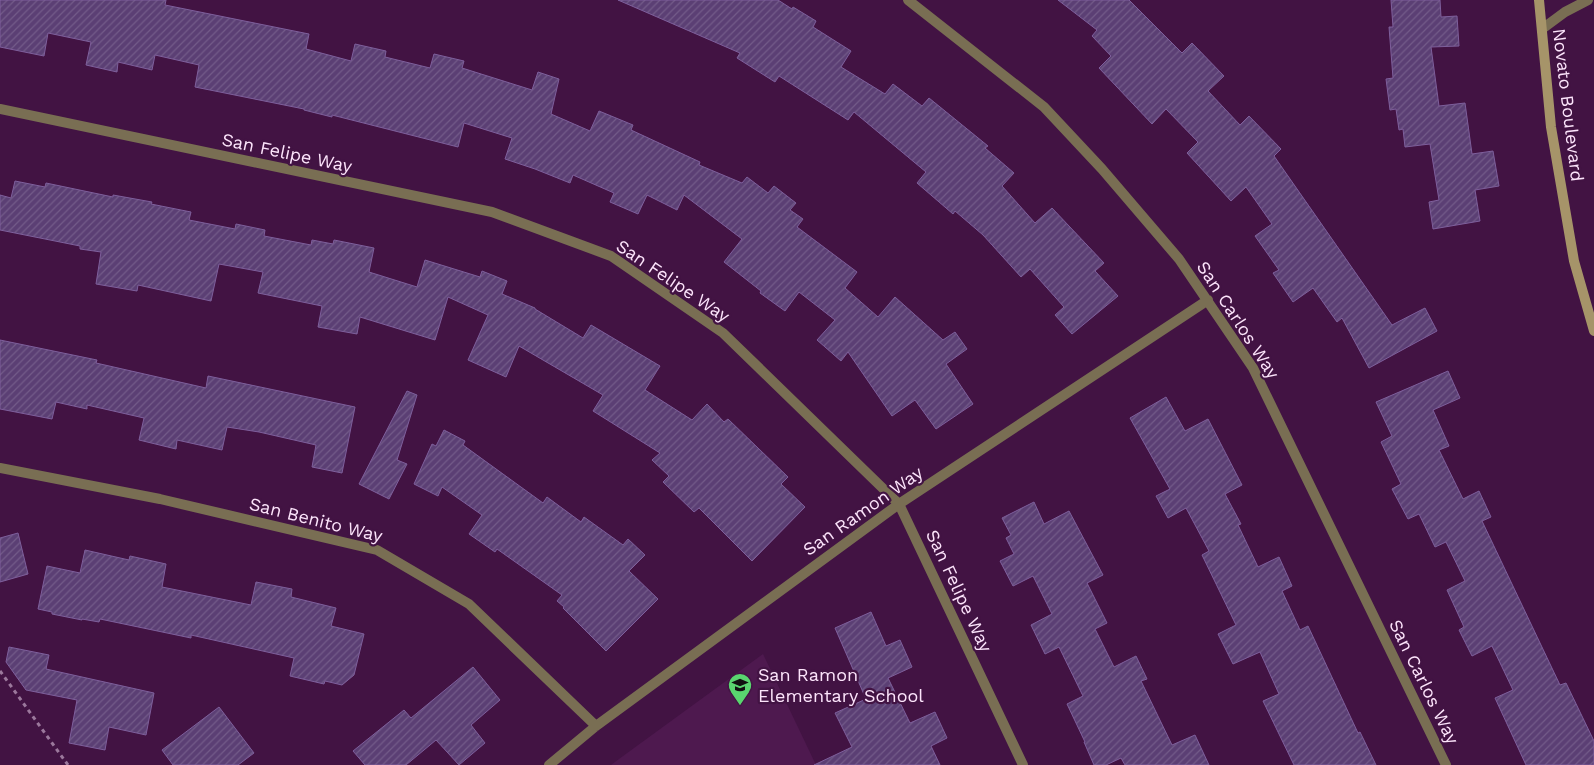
<svg xmlns="http://www.w3.org/2000/svg" width="1594" height="765" font-family="'Work Sans',sans-serif">
<defs>
<pattern id="building-hatch" width="6" height="6" patternUnits="userSpaceOnUse" patternTransform="scale(1.25)"><rect width="6" height="6" fill="#5b3f74"/><path d="M-1 1l2-2M0 6l6-6M5 7l2-2" fill="none" stroke="#735b89"/></pattern>
</defs>
<rect width="100%" height="100%" fill="#421343"/>
<path fill="#4e194f" d="M 763,654 L 816,765 L 611,765 L 619,759 Z"/>
<path fill="url(#building-hatch)" stroke="#7e5f9c" d="M 0,0 L 166,0 L 165,5 L 309,34 L 306,49 L 351,61 L 355,44 L 386,51 L 385,57 L 430,68 L 434,54 L 464,61 L 462,68 L 532,90 L 538,72 L 559,79 L 551,114 L 590,131 L 599,111 L 633,125 L 631,130 L 700,162 L 699,165 L 742,183 L 747,177 L 768,193 L 774,186 L 796,203 L 790,210 L 803,219 L 797,227 L 857,272 L 845,288 L 878,317 L 895,297 L 943,340 L 955,332 L 967,349 L 946,364 L 973,404 L 936,429 L 915,400 L 892,416 L 848,352 L 841,361 L 817,340 L 835,320 L 799,292 L 785,311 L 760,293 L 761,291 L 724,262 L 742,239 L 684,195 L 677,210 L 647,195 L 638,214 L 610,202 L 614,193 L 573,175 L 570,183 L 535,169 L 505,159 L 512,138 L 464,123 L 458,147 L 332,115 L 332,117 L 304,110 L 304,109 L 195,87 L 199,65 L 155,55 L 152,70 L 118,62 L 117,72 L 86,65 L 91,42 L 48,33 L 44,56 L 0,47 Z
M 618,0 L 778,0 L 792,9 L 793,7 L 816,21 L 813,27 L 851,51 L 841,67 L 885,94 L 893,84 L 922,106 L 929,98 L 988,146 L 985,148 L 1014,173 L 1002,186 L 1035,223 L 1052,208 L 1104,263 L 1095,271 L 1118,296 L 1072,334 L 1055,315 L 1064,307 L 1030,269 L 1021,277 L 983,235 L 955,211 L 953,214 L 917,183 L 926,172 L 854,112 L 848,120 L 779,76 L 775,82 L 737,58 L 740,53 Z
M 1058,0 L 1129,0 L 1182,53 L 1192,43 L 1224,76 L 1208,91 L 1240,125 L 1249,116 L 1281,149 L 1274,156 L 1392,325 L 1425,308 L 1437,331 L 1369,368 L 1342,318 L 1337,322 L 1313,288 L 1293,302 L 1273,273 L 1279,270 L 1255,236 L 1272,224 L 1246,187 L 1231,201 L 1187,153 L 1198,142 L 1166,109 L 1152,124 L 1099,68 L 1111,56 L 1092,36 L 1097,30 Z
M 1391,0 L 1440,0 L 1441,17 L 1457,16 L 1459,46 L 1431,47 L 1439,106 L 1465,103 L 1472,154 L 1493,151 L 1499,186 L 1475,190 L 1480,221 L 1433,229 L 1429,202 L 1439,200 L 1430,144 L 1405,147 L 1403,129 L 1399,130 L 1396,109 L 1390,110 L 1386,79 L 1393,78 L 1389,27 L 1393,27 Z
M 15,181 L 45,187 L 46,183 L 113,197 L 113,195 L 152,202 L 151,204 L 191,212 L 189,220 L 235,229 L 236,224 L 265,230 L 264,236 L 311,245 L 312,240 L 333,244 L 334,240 L 374,248 L 369,272 L 417,287 L 425,260 L 480,277 L 482,271 L 507,281 L 502,294 L 535,308 L 535,309 L 583,338 L 591,325 L 660,366 L 645,390 L 692,420 L 707,404 L 724,422 L 728,419 L 788,477 L 781,484 L 805,507 L 752,561 L 699,508 L 694,512 L 663,482 L 669,476 L 652,460 L 660,453 L 593,411 L 603,395 L 519,346 L 506,377 L 468,360 L 488,315 L 448,297 L 435,340 L 360,317 L 357,334 L 318,327 L 322,306 L 258,293 L 263,272 L 219,264 L 211,301 L 138,285 L 137,291 L 96,284 L 101,252 L 80,249 L 80,246 L 0,230 L 0,195 L 11,198 Z
M 0,340 L 97,360 L 96,363 L 206,388 L 208,376 L 355,407 L 342,473 L 312,467 L 316,445 L 259,432 L 227,427 L 222,450 L 177,440 L 176,449 L 139,440 L 144,418 L 87,405 L 87,409 L 56,402 L 52,419 L 0,409 Z
M 1448,371 L 1460,398 L 1433,410 L 1449,446 L 1439,450 L 1463,499 L 1479,491 L 1491,517 L 1482,521 L 1560,685 L 1566,683 L 1594,741 L 1594,765 L 1526,765 L 1495,698 L 1513,690 L 1492,646 L 1472,656 L 1459,630 L 1464,627 L 1447,590 L 1465,581 L 1446,542 L 1435,547 L 1419,514 L 1408,519 L 1392,489 L 1401,484 L 1381,442 L 1392,436 L 1376,402 Z
M 407,391 L 417,395 L 397,460 L 407,464 L 389,499 L 359,484 Z
M 1166,397 L 1185,431 L 1208,419 L 1242,485 L 1225,494 L 1241,524 L 1238,525 L 1258,567 L 1279,557 L 1292,586 L 1282,591 L 1300,630 L 1308,626 L 1358,733 L 1360,732 L 1376,765 L 1294,765 L 1263,701 L 1279,694 L 1260,652 L 1233,664 L 1218,634 L 1236,625 L 1202,555 L 1209,551 L 1186,508 L 1168,518 L 1156,496 L 1170,489 L 1130,418 Z
M 444,430 L 465,441 L 463,445 L 543,503 L 547,497 L 581,522 L 584,517 L 623,545 L 628,539 L 645,555 L 629,571 L 658,599 L 606,651 L 563,608 L 564,607 L 557,601 L 562,595 L 497,549 L 495,552 L 469,534 L 482,515 L 442,487 L 438,496 L 414,484 L 432,444 L 436,446 Z
M 1034,502 L 1044,524 L 1069,511 L 1103,575 L 1087,583 L 1107,623 L 1095,629 L 1114,667 L 1136,656 L 1147,679 L 1141,681 L 1172,745 L 1195,735 L 1209,765 L 1125,765 L 1121,758 L 1106,765 L 1094,765 L 1084,742 L 1085,742 L 1067,704 L 1083,696 L 1059,647 L 1045,654 L 1031,625 L 1052,614 L 1033,576 L 1013,586 L 1000,561 L 1014,554 L 1006,538 L 1011,535 L 1002,518 Z
M 18,533 L 28,574 L 0,582 L 0,538 Z
M 85,550 L 129,560 L 130,556 L 166,564 L 162,587 L 251,605 L 256,582 L 292,589 L 291,597 L 336,608 L 331,626 L 364,634 L 354,675 L 342,685 L 325,681 L 324,684 L 290,676 L 294,658 L 191,635 L 191,638 L 100,619 L 99,622 L 82,619 L 82,620 L 52,614 L 52,612 L 38,609 L 47,566 L 80,573 Z
M 871,612 L 886,646 L 900,640 L 912,667 L 888,678 L 910,723 L 935,712 L 947,738 L 931,746 L 940,765 L 814,765 L 852,747 L 835,713 L 866,699 L 835,628 Z
M 9,647 L 49,655 L 46,669 L 154,693 L 146,735 L 109,727 L 105,750 L 69,743 L 77,700 L 26,690 L 6,662 Z
M 473,667 L 500,700 L 471,725 L 485,743 L 459,765 L 436,740 L 406,765 L 365,765 L 353,751 L 404,710 L 411,718 Z
M 219,707 L 254,753 L 238,765 L 173,765 L 162,750 Z"/>
<g fill="none" stroke-linecap="round" stroke-linejoin="round">
<path stroke="#9b789c" stroke-width="3" stroke-dasharray="4 4" stroke-linecap="butt" d="M 0,671 L 68,765"/>
<path stroke="#796e53" stroke-width="10" d="M 908,0 L 1044,107 L 1102,169 L 1179,259 L 1253,368 L 1446,765
M 1542,29 L 1565,12 L 1588,0
M 0,109 L 492,212 L 611,256 L 723,333 L 899,504 L 1023,765
M 0,468 L 160,499 L 377,550 L 469,604 L 596,726
M 549,765 L 596,726 L 899,504 L 1208,300"/>
<path stroke="#a69469" stroke-width="10" d="M 1539,0 L 1551,127 L 1574,261 L 1594,331"/>
</g>
<defs>
<g id="school-pin" transform="scale(1.25)"><path d="M0 17L-7.5 6A9.5 9.5 0 1 1 7.5 6Z" fill="#59d56f" stroke="#421343"/><path d="M0-5L7-2L0 1L-7-2ZM-4 1L0 2.5L4 1V4Q0 6-4 4Z" fill="#111"/></g>
</defs>
<g fill-rule="evenodd">
<use href="#school-pin" x="740" y="685"/>
</g>
<g text-anchor="middle" stroke-width="4.5" stroke-linejoin="round" paint-order="stroke">
<g font-size="18" fill="#fce4fb" stroke="#421343">
<text transform="translate(1568 105) rotate(83)" y="6">Novato Boulevard</text>
<text transform="translate(287 153) rotate(12)" y="6">San Felipe Way</text>
<text transform="translate(673 281) rotate(34)" y="6">San Felipe Way</text>
<text transform="translate(1238 320) rotate(57)" y="6">San Carlos Way</text>
<text transform="translate(863 511) rotate(-35)" y="6">San Ramon Way</text>
<text transform="translate(316 520) rotate(14)" y="6">San Benito Way</text>
<text transform="translate(959 591) rotate(65)" y="6">San Felipe Way</text>
<text transform="translate(1424 682) rotate(64)" y="6">San Carlos Way</text>
</g>
<g font-size="18" fill="#fce4fb" stroke="#421343" text-anchor="start">
<text x="758" y="681">San Ramon<tspan x="758" dy="21">Elementary School</tspan></text>
</g>
</g>
</svg>
